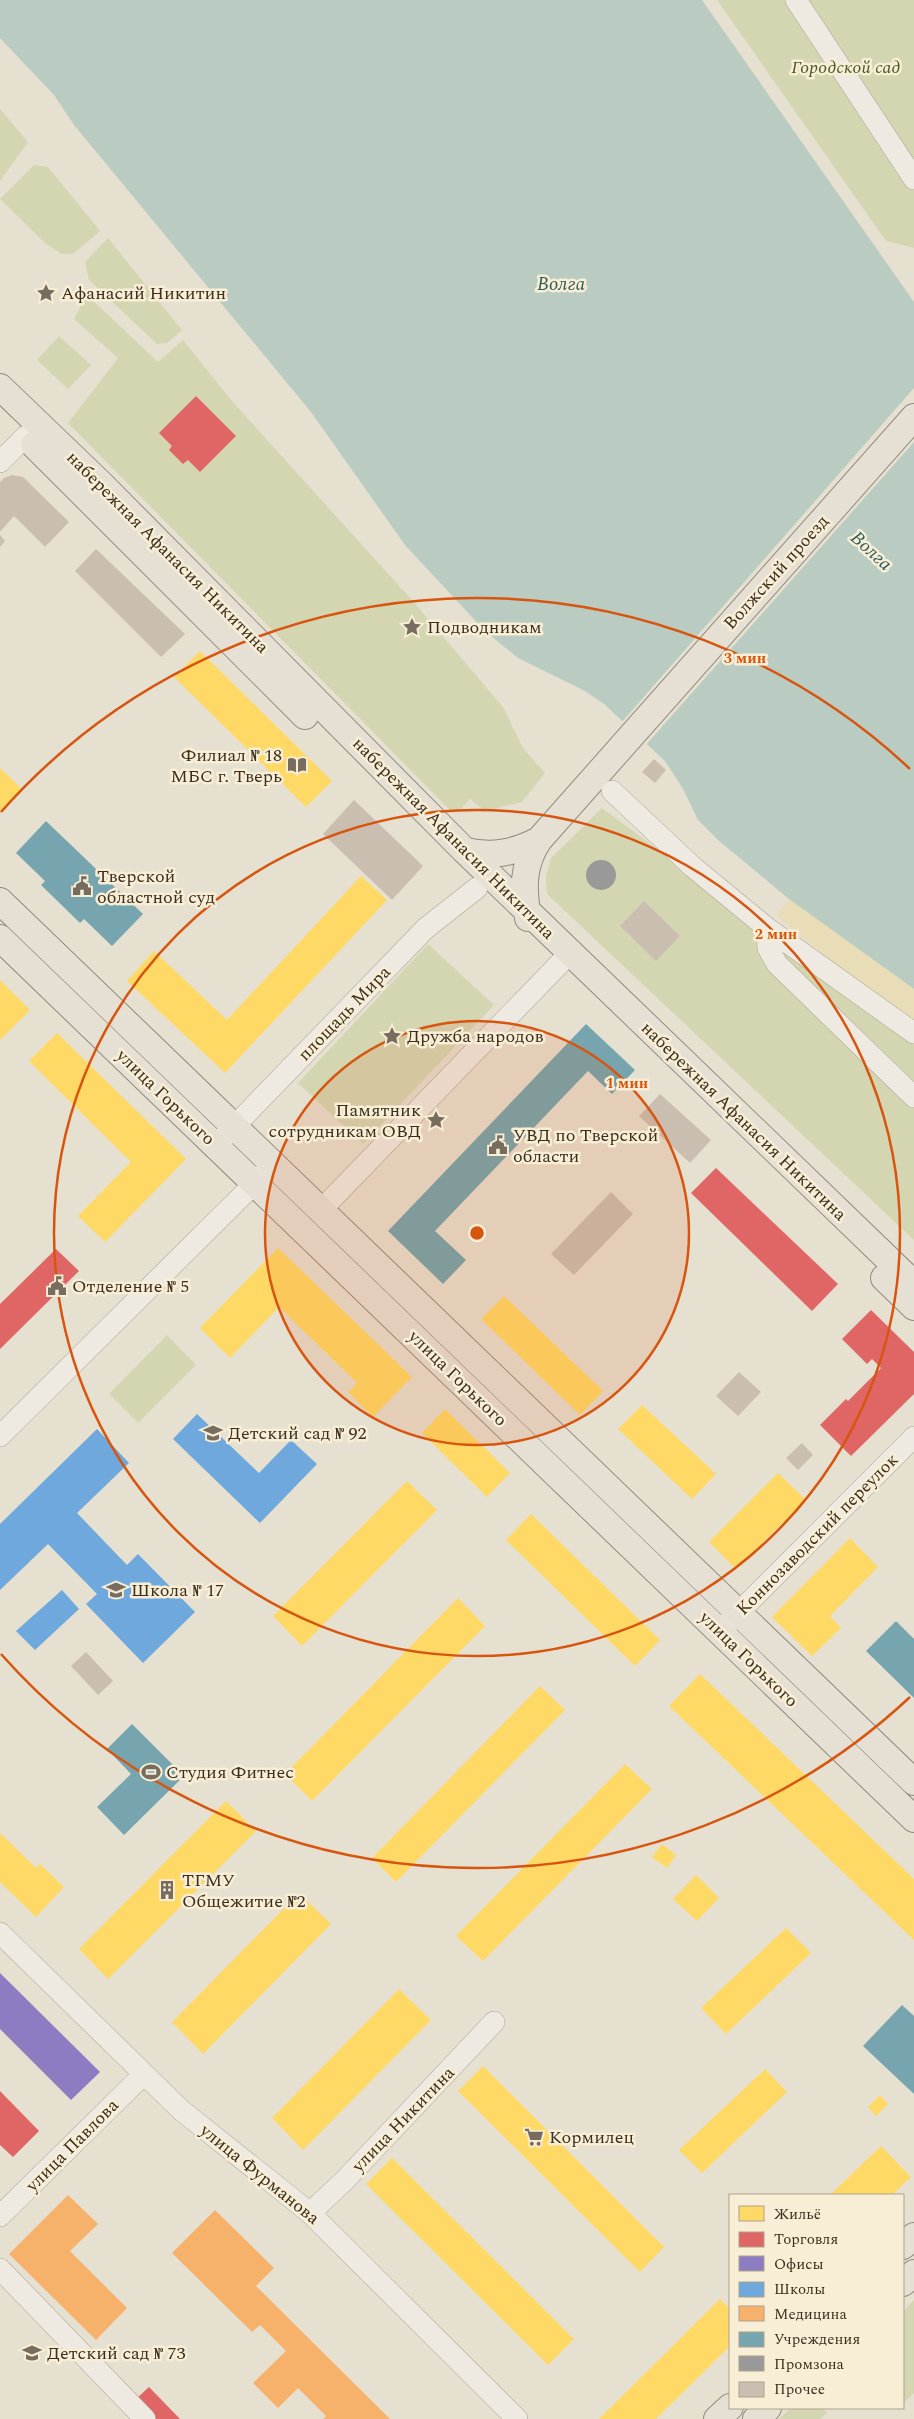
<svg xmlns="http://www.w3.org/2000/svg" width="914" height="2419" font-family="Spectral,serif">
<rect width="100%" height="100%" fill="#e6e0d0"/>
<path fill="#d4d6b2" d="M 717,0 L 914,0 L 914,248 L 886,241 Z
M 0,109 L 28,142 L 0,181 Z
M 34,165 L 48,167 L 100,231 L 73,254 L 62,254 L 46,244 L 0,199 Z
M 108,238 L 182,330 L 167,343 L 157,344 L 89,280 L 85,262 Z
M 87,295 L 158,362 L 183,340 L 231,400 L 411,599 L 503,707 L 523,748 L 545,773 L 522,802 L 485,811 L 470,799 L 460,810 L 450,810 L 68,423 L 118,358 L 74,319 Z
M 59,336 L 91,365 L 68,389 L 37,360 Z
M 602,808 L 914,1040 L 914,1240 L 547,894 L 546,877 L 551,858 Z
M 428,944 L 494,1005 L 363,1144 L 298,1083 Z
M 167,1335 L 196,1365 L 138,1423 L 109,1394 Z
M 914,2300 L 914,2393 L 904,2403 L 903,2311 Z
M 791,2408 L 822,2408 L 827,2413 L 820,2419 L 779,2419 Z"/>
<path fill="#e9ddb7" d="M 789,899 L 914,989 L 914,1028 L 777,916 Z"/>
<path fill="#baccc2" d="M 0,0 L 702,0 L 914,302 L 914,989 L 789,899 L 718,840 L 698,820 L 683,789 L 665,761 L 604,704 L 585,691 L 518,658 L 485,631 L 405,545 L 311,412 L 74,125 L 54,95 L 0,38 Z"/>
<path fill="#e6e0d0" d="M 914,388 L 914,442 L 645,746 L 621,723 Z"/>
<path fill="#ffd966" d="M 200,651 L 332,781 L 306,807 L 174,677 Z
M 0,768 L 22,789 L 0,812 Z
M 361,876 L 387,900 L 225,1073 L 127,981 L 154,951 L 227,1020 Z
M 0,980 L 30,1010 L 0,1040 Z
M 57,1033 L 186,1159 L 105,1242 L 78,1216 L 131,1162 L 29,1061 Z
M 278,1248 L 412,1377 L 373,1417 L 348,1392 L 357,1383 L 279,1307 L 230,1358 L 200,1328 Z
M 504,1296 L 603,1391 L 580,1415 L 481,1319 Z
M 642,1405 L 716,1474 L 692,1499 L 618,1429 Z
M 445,1409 L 510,1473 L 487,1497 L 422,1433 Z
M 778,1473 L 806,1500 L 736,1569 L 709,1542 Z
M 407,1481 L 437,1510 L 302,1646 L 273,1616 Z
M 531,1514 L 660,1640 L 635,1666 L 506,1540 Z
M 850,1538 L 878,1567 L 830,1616 L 841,1628 L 812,1656 L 772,1617 Z
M 458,1598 L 485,1626 L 312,1801 L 285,1774 Z
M 700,1674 L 914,1879 L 914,1940 L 669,1706 Z
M 540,1686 L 565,1710 L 396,1882 L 372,1858 Z
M 625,1764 L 652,1789 L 483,1961 L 456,1936 Z
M 226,1801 L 256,1831 L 108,1979 L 79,1949 Z
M 0,1833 L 36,1868 L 40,1864 L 64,1887 L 36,1917 L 0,1882 Z
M 662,1844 L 676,1855 L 667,1868 L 652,1857 Z
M 696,1875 L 719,1898 L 697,1921 L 673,1899 Z
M 299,1893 L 331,1924 L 203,2054 L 172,2022 Z
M 786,1928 L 811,1953 L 726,2034 L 701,2008 Z
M 399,1989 L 431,2020 L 303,2150 L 272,2118 Z
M 483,2066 L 664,2247 L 640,2272 L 458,2091 Z
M 765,2069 L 787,2092 L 702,2173 L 679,2150 Z
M 880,2095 L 888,2104 L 876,2116 L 868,2107 Z
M 881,2146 L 911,2177 L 892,2195 L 830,2195 Z
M 392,2158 L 574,2339 L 548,2365 L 366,2184 Z
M 720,2299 L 730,2309 L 730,2346 L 656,2419 L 599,2419 Z"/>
<path fill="#e06666" d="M 196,396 L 236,436 L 200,472 L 188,460 L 183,464 L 169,450 L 172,446 L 159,433 Z
M 716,1168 L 838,1284 L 812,1311 L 691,1193 Z
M 56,1249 L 79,1271 L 0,1349 L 0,1304 Z
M 871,1310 L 914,1352 L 914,1394 L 851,1456 L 820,1425 L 846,1399 L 848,1401 L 881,1368 L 872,1359 L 867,1364 L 842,1339 Z
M 0,2091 L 39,2131 L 13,2157 L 0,2145 Z
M 149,2387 L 180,2419 L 154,2419 L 135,2400 Z"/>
<path fill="#8e7cc3" d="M 0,1973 L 100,2072 L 71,2100 L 0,2029 Z"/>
<path fill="#6fa8dc" d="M 197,1414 L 259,1473 L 291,1440 L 317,1464 L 260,1523 L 173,1439 Z
M 97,1429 L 129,1463 L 77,1513 L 127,1565 L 138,1554 L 195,1612 L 143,1663 L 86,1604 L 97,1594 L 48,1544 L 0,1590 L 0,1524 Z
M 62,1590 L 79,1609 L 35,1650 L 16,1631 Z"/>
<path fill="#f6b26b" d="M 68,2195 L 98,2224 L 70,2251 L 127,2308 L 96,2340 L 9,2254 Z
M 215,2210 L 274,2268 L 256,2286 L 390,2419 L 323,2419 L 326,2416 L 298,2388 L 278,2408 L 253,2383 L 286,2351 L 260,2325 L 252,2332 L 172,2253 Z"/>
<path fill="#76a5af" d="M 46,821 L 143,914 L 112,946 L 84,919 L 80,923 L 41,885 L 45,881 L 16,853 Z
M 586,1024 L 635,1070 L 612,1094 L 588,1071 L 435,1231 L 466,1260 L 443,1284 L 388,1231 Z
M 896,1621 L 914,1639 L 914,1698 L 866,1651 Z
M 132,1724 L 184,1776 L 124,1835 L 97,1807 L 131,1774 L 107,1749 Z
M 902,2005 L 914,2016 L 914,2094 L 863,2046 Z"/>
<path fill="#999" d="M586 875a15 15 0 1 1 30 0a15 15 0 1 1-30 0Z"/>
<path fill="#cabeb0" d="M 12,475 L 23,477 L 69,522 L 45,547 L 14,516 L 0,532 L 0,482 L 4,478 Z
M 0,535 L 5,541 L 0,547 Z
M 96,549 L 185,634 L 161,657 L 75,571 Z
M 654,759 L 666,770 L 655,783 L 642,772 Z
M 354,800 L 423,866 L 392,900 L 323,834 Z
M 644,901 L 680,936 L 656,961 L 620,926 Z
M 660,1094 L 711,1140 L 690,1163 L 639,1116 Z
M 611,1192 L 633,1214 L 574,1275 L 551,1254 Z
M 739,1372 L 761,1392 L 738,1416 L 716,1396 Z
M 802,1443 L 813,1455 L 798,1470 L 786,1458 Z
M 86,1652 L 113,1681 L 98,1695 L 71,1666 Z"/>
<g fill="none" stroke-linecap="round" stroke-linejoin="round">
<g stroke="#aba598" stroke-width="22">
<path id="minor" d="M 796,0 L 914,179
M 0,462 L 26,436
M 612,791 L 693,867 L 767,928 L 914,1033
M 767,928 L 768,948 L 777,964 L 914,1097
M 223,1138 L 426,928 L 477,888
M 322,1209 L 570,953
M 0,1436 L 266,1172
M 727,1624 L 914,1437
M 0,1933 L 181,2110 L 310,2213 L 517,2419
M 310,2213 L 345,2180 L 494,2022
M 0,2216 L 144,2074
M 0,2269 L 145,2419"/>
</g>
<g stroke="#918a7f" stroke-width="28">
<path id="major" d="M 0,387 L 101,484 L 465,851 L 914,1284
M 34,445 L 305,716
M 465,851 C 492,857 514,853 539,840
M 0,901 L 914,1782
M 528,918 C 523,890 522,865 539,840 L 914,417
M 0,938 L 914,1819
M 884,1278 L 914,1307
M 903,2246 L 914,2236
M 903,2283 L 914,2273
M 717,2419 L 730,2407
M 756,2419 L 768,2408"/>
</g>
<use href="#minor" stroke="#eeeae1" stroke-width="21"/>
<use href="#major" stroke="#e5e0d3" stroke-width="26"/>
</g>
<circle cx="477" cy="1233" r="212" fill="#d7550e" fill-opacity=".12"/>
<g fill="none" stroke="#d7550e" stroke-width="2.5">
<circle cx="477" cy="1233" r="212"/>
<circle cx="477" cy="1233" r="423"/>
<path d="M910 1697A635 635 0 0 1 1 1654M1 812A635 635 0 0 1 910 769"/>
</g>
<defs>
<g id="sight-bare" transform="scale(1.5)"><path d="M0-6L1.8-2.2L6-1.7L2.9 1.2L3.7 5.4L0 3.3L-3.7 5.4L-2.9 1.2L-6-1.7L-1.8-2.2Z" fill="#776c5d" stroke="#f7eed5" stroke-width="2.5" paint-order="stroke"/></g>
<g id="library-bare" transform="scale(1.5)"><path d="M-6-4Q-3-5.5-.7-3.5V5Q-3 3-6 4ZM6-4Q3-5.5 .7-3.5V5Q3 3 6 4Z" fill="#776c5d" stroke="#f7eed5" stroke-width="2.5" paint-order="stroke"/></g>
<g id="civic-bare" transform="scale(1.5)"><path d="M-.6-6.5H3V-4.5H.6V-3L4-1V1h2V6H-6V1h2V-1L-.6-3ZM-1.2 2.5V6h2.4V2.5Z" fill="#776c5d" stroke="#f7eed5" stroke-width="2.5" paint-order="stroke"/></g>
<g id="school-bare" transform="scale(1.5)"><path d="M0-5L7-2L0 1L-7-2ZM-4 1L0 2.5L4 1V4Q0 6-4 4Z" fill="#776c5d" stroke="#f7eed5" stroke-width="2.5" paint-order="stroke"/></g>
<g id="stadium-bare" transform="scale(1.5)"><path d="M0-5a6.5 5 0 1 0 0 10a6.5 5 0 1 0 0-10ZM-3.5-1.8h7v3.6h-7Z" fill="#776c5d" stroke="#f7eed5" stroke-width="2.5" paint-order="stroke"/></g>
<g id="building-bare" transform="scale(1.5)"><path d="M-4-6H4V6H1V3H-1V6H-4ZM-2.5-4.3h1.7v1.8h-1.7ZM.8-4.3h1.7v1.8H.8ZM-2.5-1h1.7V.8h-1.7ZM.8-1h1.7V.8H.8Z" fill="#776c5d" stroke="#f7eed5" stroke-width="2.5" paint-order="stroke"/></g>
<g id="supermarket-bare" transform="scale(1.5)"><path d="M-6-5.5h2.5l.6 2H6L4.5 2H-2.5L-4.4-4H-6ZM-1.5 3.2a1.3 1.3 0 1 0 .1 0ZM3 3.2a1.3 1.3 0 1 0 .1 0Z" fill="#776c5d" stroke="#f7eed5" stroke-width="2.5" paint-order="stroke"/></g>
</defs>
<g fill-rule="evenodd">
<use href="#sight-bare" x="46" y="293"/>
<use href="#sight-bare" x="412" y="627"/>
<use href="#library-bare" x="297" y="765"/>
<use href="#civic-bare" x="82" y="886"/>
<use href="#sight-bare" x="392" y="1036"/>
<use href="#sight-bare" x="436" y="1120"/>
<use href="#civic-bare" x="498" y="1145"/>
<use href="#civic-bare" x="57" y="1286"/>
<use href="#school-bare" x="213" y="1433"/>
<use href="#school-bare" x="116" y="1590"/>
<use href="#stadium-bare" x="151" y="1772"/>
<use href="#building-bare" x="167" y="1890"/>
<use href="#supermarket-bare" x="534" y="2137"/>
<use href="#school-bare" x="32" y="2353"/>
</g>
<g text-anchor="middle" stroke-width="5" stroke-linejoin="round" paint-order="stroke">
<g font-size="18" font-style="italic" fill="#4a5825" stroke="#f7eed5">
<text x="846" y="73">Городской сад</text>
</g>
<g font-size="18" fill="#3b2e1f" stroke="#f7eed5" text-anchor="start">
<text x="61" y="299">Афанасий Никитин</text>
<text x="427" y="633">Подводникам</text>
<text x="282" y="761" text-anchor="end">Филиал № 18<tspan x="282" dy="21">МБС г. Тверь</tspan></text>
<text x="97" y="882">Тверской<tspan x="97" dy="21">областной суд</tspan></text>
<text x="407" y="1042">Дружба народов</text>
<text x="421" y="1116" text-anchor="end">Памятник<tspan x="421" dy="21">сотрудникам ОВД</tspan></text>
<text x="513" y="1141">УВД по Тверской<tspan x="513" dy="21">области</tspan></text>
<text x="72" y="1292">Отделение № 5</text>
<text x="228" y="1439">Детский сад № 92</text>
<text x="131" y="1596">Школа № 17</text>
<text x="166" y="1778">Студия Фитнес</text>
<text x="182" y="1886">ТГМУ<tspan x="182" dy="21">Общежитие №2</tspan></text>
<text x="549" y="2143">Кормилец</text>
<text x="47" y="2359">Детский сад № 73</text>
</g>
<g font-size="18" fill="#3b2e1f" stroke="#f7eed5">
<text transform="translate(168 552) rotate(45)" y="6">набережная Афанасия Никитина</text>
<text transform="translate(776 572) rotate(-48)" y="6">Волжский проезд</text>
<text transform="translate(454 838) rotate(45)" y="6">набережная Афанасия Никитина</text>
<text transform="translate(344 1013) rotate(-46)" y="6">площадь Мира</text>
<text transform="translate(166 1097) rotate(44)" y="6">улица Горького</text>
<text transform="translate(744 1121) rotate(44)" y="6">набережная Афанасия Никитина</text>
<text transform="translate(458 1378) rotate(44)" y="6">улица Горького</text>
<text transform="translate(817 1534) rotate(-45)" y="6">Коннозаводский переулок</text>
<text transform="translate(749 1659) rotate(44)" y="6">улица Горького</text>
<text transform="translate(403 2119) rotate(-46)" y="6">улица Никитина</text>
<text transform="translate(72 2145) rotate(-45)" y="6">улица Павлова</text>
<text transform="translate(260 2174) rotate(39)" y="6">улица Фурманова</text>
</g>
<g font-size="19" font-style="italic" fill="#2e5b5a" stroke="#f7eed5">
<text x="561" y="290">Волга</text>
<text transform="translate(872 550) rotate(42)" y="7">Волга</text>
</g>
</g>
<circle cx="477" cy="1233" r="8" fill="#d7550e" stroke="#f7eed5" stroke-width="2.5"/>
<g font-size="15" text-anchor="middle" font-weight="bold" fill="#d7550e" stroke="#f7eed5" stroke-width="5" stroke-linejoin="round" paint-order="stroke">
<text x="745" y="663">3 мин</text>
<text x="776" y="939">2 мин</text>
<text x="627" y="1088">1 мин</text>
</g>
<rect x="729" y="2194" width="175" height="215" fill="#f7eed5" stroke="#aca18c"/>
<rect x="739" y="2206" width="25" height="15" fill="#ffd966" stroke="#aca18c"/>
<text x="774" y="2219" font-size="15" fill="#3b2e1f">Жильё</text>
<rect x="739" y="2232" width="25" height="15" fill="#e06666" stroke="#aca18c"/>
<text x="774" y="2244" font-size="15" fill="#3b2e1f">Торговля</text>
<rect x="739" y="2256" width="25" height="15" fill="#8e7cc3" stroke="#aca18c"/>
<text x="774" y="2269" font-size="15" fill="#3b2e1f">Офисы</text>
<rect x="739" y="2282" width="25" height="15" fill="#6fa8dc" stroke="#aca18c"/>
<text x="774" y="2294" font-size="15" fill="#3b2e1f">Школы</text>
<rect x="739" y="2306" width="25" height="15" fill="#f6b26b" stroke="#aca18c"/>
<text x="774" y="2319" font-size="15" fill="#3b2e1f">Медицина</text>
<rect x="739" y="2332" width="25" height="15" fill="#76a5af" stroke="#aca18c"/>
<text x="774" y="2344" font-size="15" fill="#3b2e1f">Учреждения</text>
<rect x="739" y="2356" width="25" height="15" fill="#999999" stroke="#aca18c"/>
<text x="774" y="2369" font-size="15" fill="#3b2e1f">Промзона</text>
<rect x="739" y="2382" width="25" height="15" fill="#cabeb0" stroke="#aca18c"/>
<text x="774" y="2394" font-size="15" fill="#3b2e1f">Прочее</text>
</svg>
